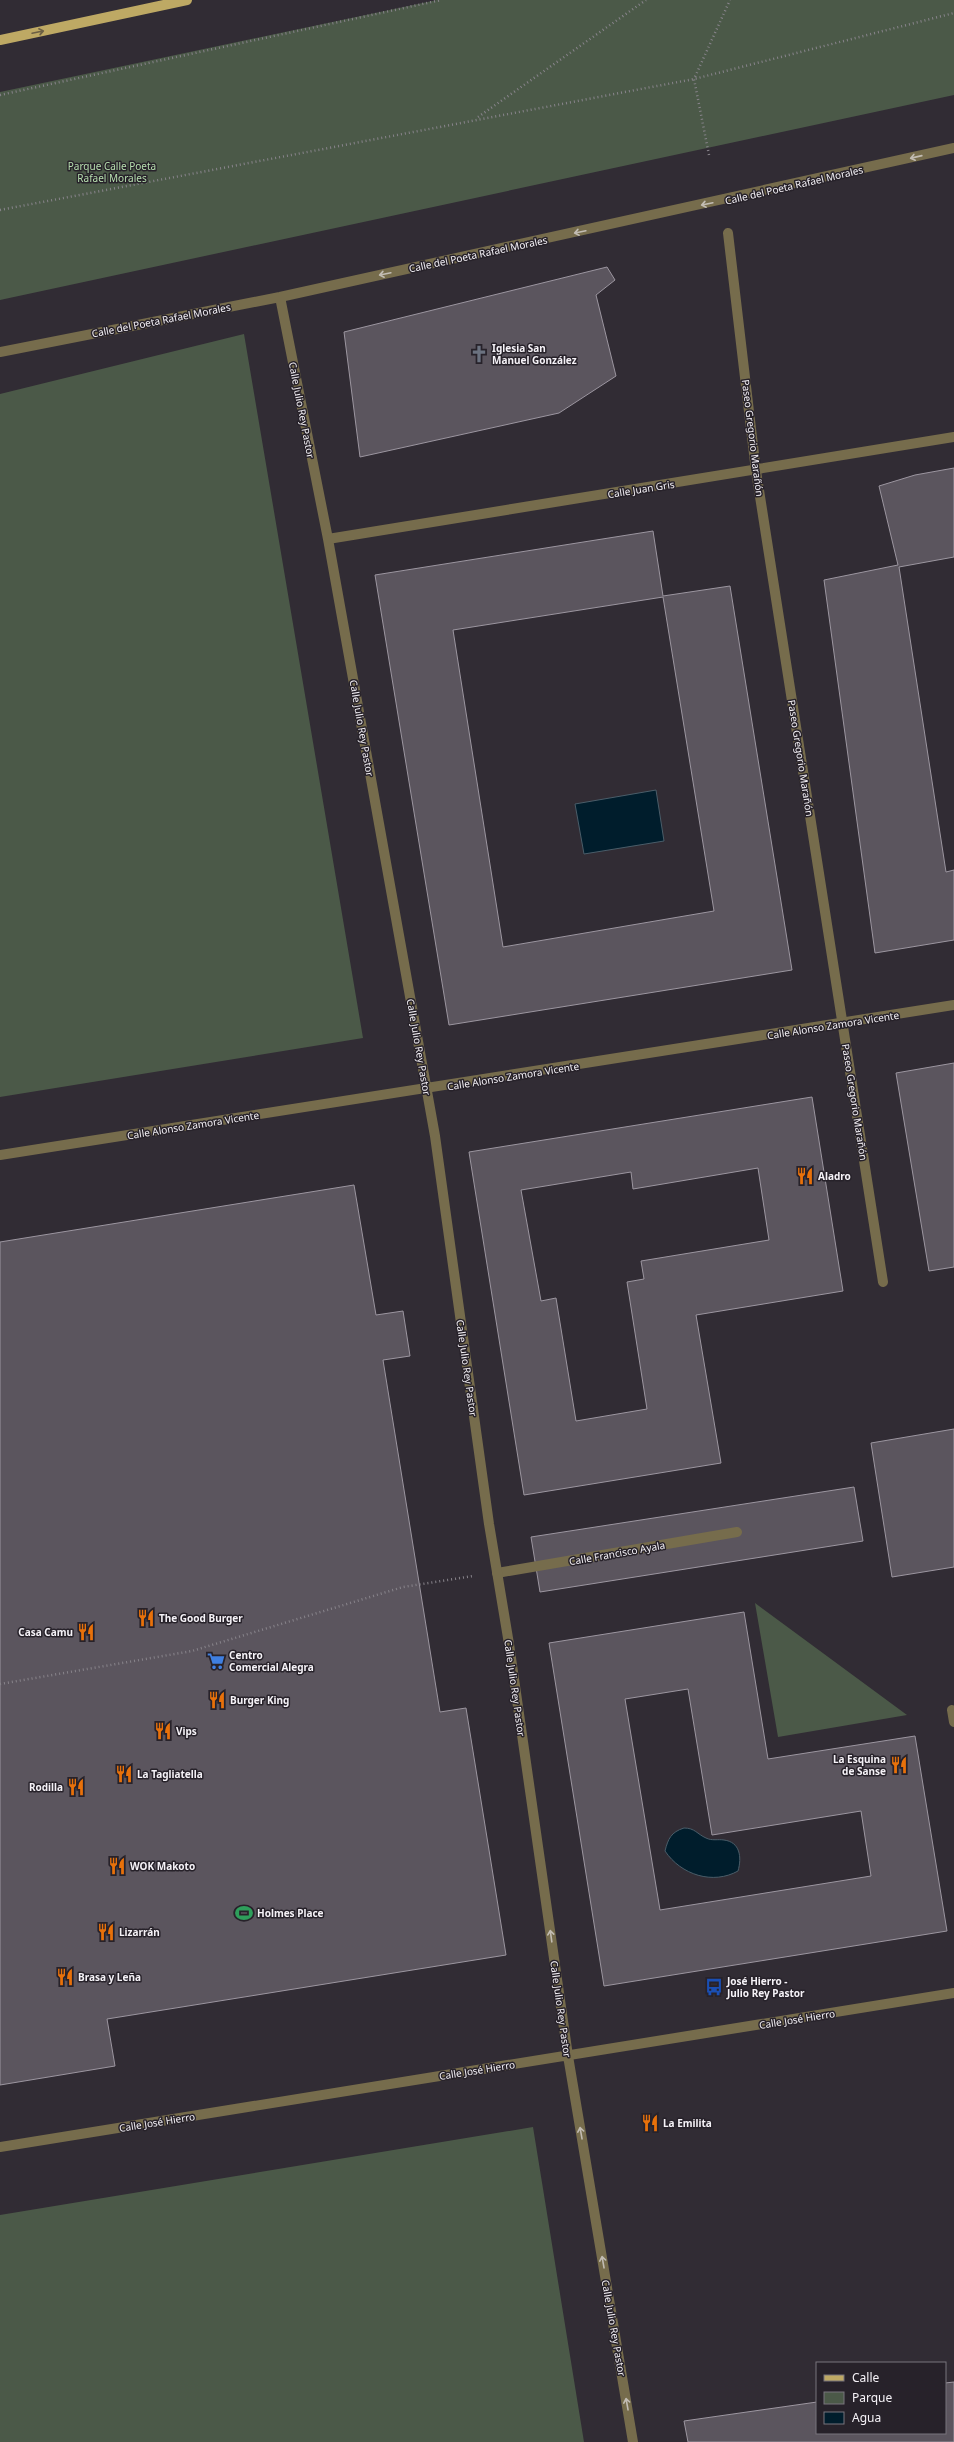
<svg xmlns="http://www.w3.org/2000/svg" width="954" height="2442" font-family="'Noto Sans',sans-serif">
<rect width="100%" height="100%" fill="#312c34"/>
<path fill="#4b5948" d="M 437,0 L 954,0 L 954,95 L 0,300 L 0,92 Z
M 244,334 L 363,1038 L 0,1097 L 0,394 Z
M 755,1603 L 907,1715 L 778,1737 Z
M 533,2127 L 584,2442 L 0,2442 L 0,2215 Z"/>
<path fill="#001d2c" stroke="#4a5d69" d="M 656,790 L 664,841 L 584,854 L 575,804 Z
M 684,1828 C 695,1828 697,1834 706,1838 C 712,1841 718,1839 724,1840 C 740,1842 742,1857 738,1871 C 713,1885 681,1875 665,1851 C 668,1839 671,1832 684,1828 Z"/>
<path fill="#5b555e" stroke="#9c96a0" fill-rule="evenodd" d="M 607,267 L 615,280 L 596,295 L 616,376 L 559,413 L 360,457 L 344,332 Z
M 954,468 L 954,557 L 899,567 L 946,872 L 954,870 L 954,940 L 875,953 L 824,580 L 898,565 L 879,486 L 915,475 Z
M 653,531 L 663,596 L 730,586 L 792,970 L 449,1025 L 375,575 ZM 663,597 L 714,911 L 503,947 L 453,630 Z
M 954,1063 L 954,1267 L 929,1271 L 896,1073 Z
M 812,1097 L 843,1291 L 696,1315 L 721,1463 L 524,1495 L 469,1152 ZM 758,1168 L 769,1240 L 641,1261 L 644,1279 L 627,1282 L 647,1409 L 576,1421 L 556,1298 L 541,1301 L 521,1190 L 631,1172 L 633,1189 Z
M 354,1185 L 376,1315 L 403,1311 L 410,1356 L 383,1360 L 440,1712 L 466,1708 L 506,1955 L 107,2019 L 115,2066 L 0,2085 L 0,1242 Z
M 954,1429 L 954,1567 L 892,1577 L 871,1443 Z
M 854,1487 L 863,1541 L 540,1592 L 531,1537 Z
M 744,1612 L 768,1759 L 915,1736 L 947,1931 L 604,1986 L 549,1643 ZM 688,1689 L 712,1835 L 861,1811 L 871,1876 L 660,1910 L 625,1699 Z
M 954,2382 L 954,2442 L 688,2442 L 684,2421 L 817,2402 L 817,2433 L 945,2433 L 945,2383 Z"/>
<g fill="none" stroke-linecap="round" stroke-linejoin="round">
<path stroke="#88848b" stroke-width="2.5" stroke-dasharray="1 3" stroke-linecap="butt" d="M 0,95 L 441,0
M 478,117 L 646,0
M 709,155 L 694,79 L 730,0
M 0,210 L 694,79 L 954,13
M 0,1684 L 192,1651 L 403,1587 L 473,1576"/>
<path stroke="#766c4c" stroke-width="10" d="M 728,233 L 756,471 L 883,1282
M 497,1573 L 737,1532
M 952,1710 L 954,1722"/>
<path stroke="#766c4c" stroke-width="10" d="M 280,297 L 328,539 L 435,1136 L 489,1524 L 509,1644 L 568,2056 L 633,2442
M 0,352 L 280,297 L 954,148
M 328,539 L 954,437
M 0,1155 L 954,1005
M 0,2147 L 954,1993"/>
<path stroke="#bea964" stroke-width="10" d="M 0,40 L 187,0"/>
</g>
<defs><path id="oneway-shaft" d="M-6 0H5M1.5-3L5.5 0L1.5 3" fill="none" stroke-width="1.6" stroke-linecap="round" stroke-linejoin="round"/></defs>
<use stroke="#6b5f44" href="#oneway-shaft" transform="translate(38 32) rotate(-12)"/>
<g stroke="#c2bcb3">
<use href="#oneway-shaft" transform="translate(916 157) rotate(167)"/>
<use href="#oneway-shaft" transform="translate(707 204) rotate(168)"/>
<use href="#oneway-shaft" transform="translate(580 232) rotate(168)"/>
<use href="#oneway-shaft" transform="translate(385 274) rotate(168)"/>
<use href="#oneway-shaft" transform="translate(551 1936) rotate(-98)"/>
<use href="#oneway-shaft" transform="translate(581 2133) rotate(-100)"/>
<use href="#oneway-shaft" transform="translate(603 2262) rotate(-100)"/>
<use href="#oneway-shaft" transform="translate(627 2404) rotate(-100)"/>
</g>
<defs>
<g id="church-bare" transform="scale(1.38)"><path d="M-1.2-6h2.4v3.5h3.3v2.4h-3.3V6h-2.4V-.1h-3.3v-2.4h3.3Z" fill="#6b7280" stroke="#27222a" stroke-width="2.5" paint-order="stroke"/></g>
<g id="restaurant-bare" transform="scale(1.38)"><path d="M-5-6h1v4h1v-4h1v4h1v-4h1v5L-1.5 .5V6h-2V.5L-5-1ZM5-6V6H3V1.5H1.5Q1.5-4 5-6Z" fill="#e8710a" stroke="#27222a" stroke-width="2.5" paint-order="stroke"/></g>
<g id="supermarket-bare" transform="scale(1.38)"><path d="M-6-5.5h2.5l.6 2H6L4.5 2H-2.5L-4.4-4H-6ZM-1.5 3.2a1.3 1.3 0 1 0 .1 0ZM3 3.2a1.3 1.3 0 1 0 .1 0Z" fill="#3f7fe0" stroke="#27222a" stroke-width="2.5" paint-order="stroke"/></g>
<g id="stadium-bare" transform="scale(1.38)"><path d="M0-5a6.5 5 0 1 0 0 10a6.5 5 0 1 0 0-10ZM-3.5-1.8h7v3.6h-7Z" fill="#2e9e5b" stroke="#27222a" stroke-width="2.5" paint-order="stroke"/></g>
<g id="bus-bare" transform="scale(1.38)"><path d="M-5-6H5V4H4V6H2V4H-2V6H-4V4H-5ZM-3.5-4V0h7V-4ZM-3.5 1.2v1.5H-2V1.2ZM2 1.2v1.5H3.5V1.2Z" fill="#1a4fb4" stroke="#27222a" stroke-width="2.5" paint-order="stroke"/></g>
</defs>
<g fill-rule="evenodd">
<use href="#church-bare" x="479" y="354"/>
<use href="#restaurant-bare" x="805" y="1176"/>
<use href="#restaurant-bare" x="146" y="1618"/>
<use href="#restaurant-bare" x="86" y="1632"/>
<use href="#supermarket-bare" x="216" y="1661"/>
<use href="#restaurant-bare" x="217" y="1700"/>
<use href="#restaurant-bare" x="163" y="1731"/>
<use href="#restaurant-bare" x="899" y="1765"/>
<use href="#restaurant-bare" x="124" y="1774"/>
<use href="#restaurant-bare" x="76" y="1787"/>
<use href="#restaurant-bare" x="117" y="1866"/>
<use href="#stadium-bare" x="244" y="1913"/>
<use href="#restaurant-bare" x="106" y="1932"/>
<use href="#restaurant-bare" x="65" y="1977"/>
<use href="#bus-bare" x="714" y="1987"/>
<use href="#restaurant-bare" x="650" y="2123"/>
</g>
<g text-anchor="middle" stroke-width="3" stroke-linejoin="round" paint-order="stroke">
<g font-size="10" fill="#b7dfaf" stroke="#27222a">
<text x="112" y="170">Parque Calle Poeta<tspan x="112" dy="12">Rafael Morales</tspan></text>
</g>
<g font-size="10" fill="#f5f2f7" stroke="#27222a">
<text transform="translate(794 185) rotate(-13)" y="4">Calle del Poeta Rafael Morales</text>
<text transform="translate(478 254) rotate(-12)" y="4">Calle del Poeta Rafael Morales</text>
<text transform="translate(161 320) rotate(-11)" y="4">Calle del Poeta Rafael Morales</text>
<text transform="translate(302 410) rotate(79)" y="4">Calle Julio Rey Pastor</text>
<text transform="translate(753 438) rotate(83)" y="4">Paseo Gregorio Marañón</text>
<text transform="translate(641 489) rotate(-9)" y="4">Calle Juan Gris</text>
<text transform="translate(362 728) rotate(80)" y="4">Calle Julio Rey Pastor</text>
<text transform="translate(801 758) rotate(81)" y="4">Paseo Gregorio Marañón</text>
<text transform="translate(833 1025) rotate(-9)" y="4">Calle Alonso Zamora Vicente</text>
<text transform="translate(419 1047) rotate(80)" y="4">Calle Julio Rey Pastor</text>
<text transform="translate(513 1076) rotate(-9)" y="4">Calle Alonso Zamora Vicente</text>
<text transform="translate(855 1102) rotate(81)" y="4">Paseo Gregorio Marañón</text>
<text transform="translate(193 1125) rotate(-9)" y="4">Calle Alonso Zamora Vicente</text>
<text transform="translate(467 1368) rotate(82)" y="4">Calle Julio Rey Pastor</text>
<text transform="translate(617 1553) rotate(-10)" y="4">Calle Francisco Ayala</text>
<text transform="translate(515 1688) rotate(82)" y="4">Calle Julio Rey Pastor</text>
<text transform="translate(561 2009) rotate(82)" y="4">Calle Julio Rey Pastor</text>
<text transform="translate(797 2019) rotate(-9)" y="4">Calle José Hierro</text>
<text transform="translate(477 2070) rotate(-9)" y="4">Calle José Hierro</text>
<text transform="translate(157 2122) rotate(-9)" y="4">Calle José Hierro</text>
<text transform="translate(614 2328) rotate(80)" y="4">Calle Julio Rey Pastor</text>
</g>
<g font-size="10" font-weight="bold" fill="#f5f2f7" stroke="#27222a" text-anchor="start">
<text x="492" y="352">Iglesia San<tspan x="492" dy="12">Manuel González</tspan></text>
<text x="818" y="1180">Aladro</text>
<text x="159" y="1622">The Good Burger</text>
<text x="73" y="1636" text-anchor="end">Casa Camu</text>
<text x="229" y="1659">Centro<tspan x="229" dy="12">Comercial Alegra</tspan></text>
<text x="230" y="1704">Burger King</text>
<text x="176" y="1735">Vips</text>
<text x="886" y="1763" text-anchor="end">La Esquina<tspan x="886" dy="12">de Sanse</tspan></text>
<text x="137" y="1778">La Tagliatella</text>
<text x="63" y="1791" text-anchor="end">Rodilla</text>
<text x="130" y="1870">WOK Makoto</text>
<text x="257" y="1917">Holmes Place</text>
<text x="119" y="1936">Lizarrán</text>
<text x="78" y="1981">Brasa y Leña</text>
<text x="727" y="1985">José Hierro -<tspan x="727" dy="12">Julio Rey Pastor</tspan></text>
<text x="663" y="2127">La Emilita</text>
</g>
</g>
<rect x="816" y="2362" width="130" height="72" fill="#27222a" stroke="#79757c"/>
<rect x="824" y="2375" width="20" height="6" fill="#bea964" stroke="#79757c"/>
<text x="852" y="2382" font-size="12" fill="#f5f2f7">Calle</text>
<rect x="824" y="2392" width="20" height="12" fill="#4b5948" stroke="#79757c"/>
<text x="852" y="2402" font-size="12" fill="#f5f2f7">Parque</text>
<rect x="824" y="2412" width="20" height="12" fill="#001d2c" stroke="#79757c"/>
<text x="852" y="2422" font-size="12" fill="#f5f2f7">Agua</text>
</svg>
